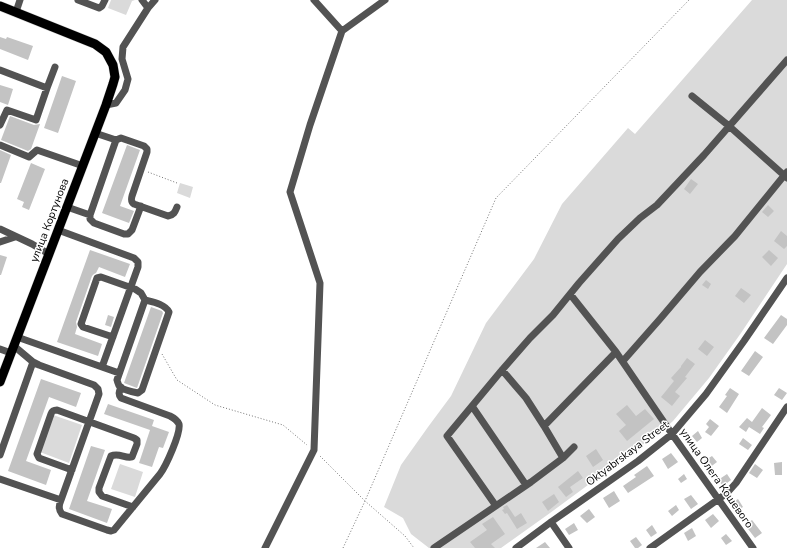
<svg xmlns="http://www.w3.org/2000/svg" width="787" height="548" font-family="'Nunito Sans',sans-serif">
<rect width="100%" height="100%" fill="#fff"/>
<path fill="#dadada" d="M 111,0 L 135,0 L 132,1 L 126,15 L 108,8 Z
M 752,0 L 787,0 L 787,264 L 741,333 L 709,378 L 673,421 L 664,429 L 550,513 L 501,548 L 429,548 L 411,534 L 403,518 L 384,507 L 401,465 L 428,427 L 451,396 L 486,323 L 534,259 L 562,204 L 628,128 L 635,134 Z
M 180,183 L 193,187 L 190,198 L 177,193 Z
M 53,415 L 82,425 L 69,463 L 40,452 Z
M 120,464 L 143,472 L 135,497 L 111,489 Z"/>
<path fill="#c3c3c3" d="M 0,37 L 6,39 L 7,37 L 33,46 L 28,60 L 0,49 Z
M 62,76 L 76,81 L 58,133 L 44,128 Z
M 0,85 L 13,89 L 8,105 L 0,102 Z
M 10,116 L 34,125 L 40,124 L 31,149 L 28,151 L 1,140 Z
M 127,145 L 140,150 L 120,206 L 134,211 L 129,223 L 102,213 Z
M 0,150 L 11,155 L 1,183 L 0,183 Z
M 31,163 L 45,169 L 29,210 L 22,207 L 24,202 L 17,199 Z
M 691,179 L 698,184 L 690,194 L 684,189 Z
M 768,205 L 774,211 L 768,217 L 762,212 Z
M 781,231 L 787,236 L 787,246 L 784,249 L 774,241 Z
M 90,250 L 130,264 L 125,277 L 99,267 L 96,273 L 94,274 L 92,276 L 76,322 L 77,327 L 75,334 L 102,344 L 98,356 L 57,342 Z
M 769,250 L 778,258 L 771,266 L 762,257 Z
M 0,255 L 7,257 L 1,275 L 0,275 Z
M 706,280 L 711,284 L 708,289 L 702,285 Z
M 741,288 L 751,295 L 744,303 L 735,296 Z
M 151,307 L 162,311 L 163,313 L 137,388 L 124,383 Z
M 108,315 L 114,317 L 111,327 L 105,325 Z
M 781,315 L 787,319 L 787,325 L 773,344 L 764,338 Z
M 705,340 L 714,347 L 707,356 L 698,349 Z
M 755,351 L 763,357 L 749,376 L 741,371 Z
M 687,358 L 695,364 L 685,377 L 687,378 L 675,392 L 680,396 L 672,406 L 661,397 L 674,381 L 671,378 L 681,367 L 681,366 Z
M 41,379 L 81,393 L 76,407 L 49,397 L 26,461 L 51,470 L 46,485 L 8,471 Z
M 730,388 L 739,394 L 727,413 L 719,407 L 727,396 L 725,395 Z
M 779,388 L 787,393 L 782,400 L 774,395 Z
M 108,404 L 154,420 L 152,426 L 169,432 L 163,448 L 159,447 L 152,467 L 139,463 L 150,430 L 104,414 Z
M 627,405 L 636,416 L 645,409 L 654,419 L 627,441 L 619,431 L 626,425 L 616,414 Z
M 762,408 L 771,415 L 762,427 L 764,428 L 760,434 L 749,427 L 746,432 L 739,427 L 747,418 L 752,422 Z
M 710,419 L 719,426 L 711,436 L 705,432 L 709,427 L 706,424 Z
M 698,431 L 702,438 L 697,442 L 692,436 Z
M 743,438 L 752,445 L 748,450 L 739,444 Z
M 91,446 L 105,450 L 87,501 L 112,509 L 107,523 L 69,509 Z
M 596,449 L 603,460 L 593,467 L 586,456 Z
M 671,453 L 678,462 L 668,469 L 662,459 Z
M 712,456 L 717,462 L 709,468 L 704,461 Z
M 782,462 L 782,475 L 775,475 L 774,463 Z
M 755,464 L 763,470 L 757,478 L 749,473 Z
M 647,466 L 654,476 L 628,493 L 623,486 L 636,477 L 634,475 Z
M 578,471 L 583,478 L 570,487 L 573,492 L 566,497 L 558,487 Z
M 684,474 L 687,479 L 681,483 L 678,479 Z
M 727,474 L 731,480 L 723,486 L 718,480 Z
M 614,491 L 620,501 L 609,508 L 603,498 Z
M 554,494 L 559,502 L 548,511 L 542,502 Z
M 691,495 L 698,504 L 691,509 L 684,499 Z
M 738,499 L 743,507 L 735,512 L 730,504 Z
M 507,505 L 515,517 L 521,513 L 527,523 L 517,529 L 507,513 L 505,514 L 502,510 L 504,509 L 503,507 Z
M 676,505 L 679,510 L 672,516 L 668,511 Z
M 589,509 L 595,517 L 587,523 L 580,516 Z
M 713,514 L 719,521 L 711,528 L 705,520 Z
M 493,517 L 505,534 L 491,544 L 495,548 L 475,548 L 470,542 L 487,530 L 482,524 Z
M 752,520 L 762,533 L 755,538 L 745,525 Z
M 574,523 L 578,530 L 569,535 L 565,529 Z
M 652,525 L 657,533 L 651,537 L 646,530 Z
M 692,528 L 696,536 L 688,541 L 684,533 Z
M 726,534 L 732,541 L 726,545 L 721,538 Z
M 636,537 L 642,545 L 638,548 L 635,548 L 630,541 Z
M 545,542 L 550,548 L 536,548 Z"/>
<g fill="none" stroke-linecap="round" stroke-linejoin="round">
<g stroke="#dbdbdb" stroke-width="10">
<path id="major" d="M 0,6 L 95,44 L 106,52 L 113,65 L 115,77 L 113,84 L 106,105 L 0,382"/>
</g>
<path stroke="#757575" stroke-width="1" stroke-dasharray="1 2" stroke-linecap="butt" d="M 148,172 L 177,183
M 162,354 L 177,380 L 215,405 L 283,425 L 307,445
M 320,456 L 365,501 L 405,536 L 414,548
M 343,548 L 365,501 L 496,198 L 689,0"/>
<path stroke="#535353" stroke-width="7" d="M 78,0 L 99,8 L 102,6 L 105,0
M 142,0 L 148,8
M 314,0 L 342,31
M 16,12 L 20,0
M 0,70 L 47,88 L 55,67
M 692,96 L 729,126 L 787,178
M 106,105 L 116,103 L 125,90 L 128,79 L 122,59 L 123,47 L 148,8 L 155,0
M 0,125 L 7,110 L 36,120 L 47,88
M 95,133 L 116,140
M 0,145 L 29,157 L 37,150 L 83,166
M 67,207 L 90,215 L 116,140 L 121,138 L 144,146 L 147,149 L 147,152 L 132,196 C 131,200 131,202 134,204 L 168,216 C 174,215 175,212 177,207
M 90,215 L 90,219 L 94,223 L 124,234 L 128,234 L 132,230 L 141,206
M 0,229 L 32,244 L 49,254
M 0,242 L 15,237
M 570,294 L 616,352 L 672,434 L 753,548
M 145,300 C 153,302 165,304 169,312 L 142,390 L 138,393 C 133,392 124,390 120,387 C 118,385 118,383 117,380 Z
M 17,337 L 102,367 L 138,267 L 138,262 L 134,258 L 58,230
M 113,337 L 83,327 L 81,324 L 97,278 L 101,277 L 135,289 L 141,293 L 145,300
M 0,349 L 11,353
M 623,361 L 660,319 L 700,272 L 735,236 L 787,172
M 102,367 L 119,373
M 502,370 L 526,398 L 544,426 L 563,458
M 472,406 L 526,485
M 544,426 L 616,352
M 0,455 L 33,362
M 72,470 L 39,458 L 37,454 L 51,414 C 52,411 53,410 57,410 L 134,438 L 137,440 L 137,444 L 132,457 C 125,459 119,452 111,456 L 99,488 L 99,492 L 102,496 L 133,507
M 0,479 L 61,500 L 99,394 L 98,389 L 94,385 L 39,365 L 33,362 L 14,346
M 61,500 C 59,505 58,509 62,514 L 107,530 L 111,531 L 114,530 L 160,474 C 166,466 181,433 179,424 C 177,420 174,418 170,416 L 121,398 C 118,394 119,392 121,387
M 496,506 L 447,436 L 502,370 L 530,338 L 553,315 L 579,283 L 618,239 L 640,218 L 657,205 L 704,155 L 787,60
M 551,522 L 569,548
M 265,548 L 314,450 L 320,283 L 290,192 L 310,125 L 342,31 L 385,0
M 434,548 L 531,482 L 563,458 L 574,447
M 516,548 L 551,522 L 638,461 L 672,434 L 706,394 L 744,341 L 787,278
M 650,548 L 727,493 L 736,483 L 787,407"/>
<use href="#major" stroke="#000" stroke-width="9"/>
</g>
<g text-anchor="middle" stroke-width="3" stroke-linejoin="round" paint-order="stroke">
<g font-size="11" fill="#000" stroke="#fff">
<text transform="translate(49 220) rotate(-69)" y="4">улица Кортунова</text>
<text transform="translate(627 453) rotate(-37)" y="4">Oktyabrskaya Street</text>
<text transform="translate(717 478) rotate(55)" y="4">улица Олега Кошевого</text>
</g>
</g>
</svg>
